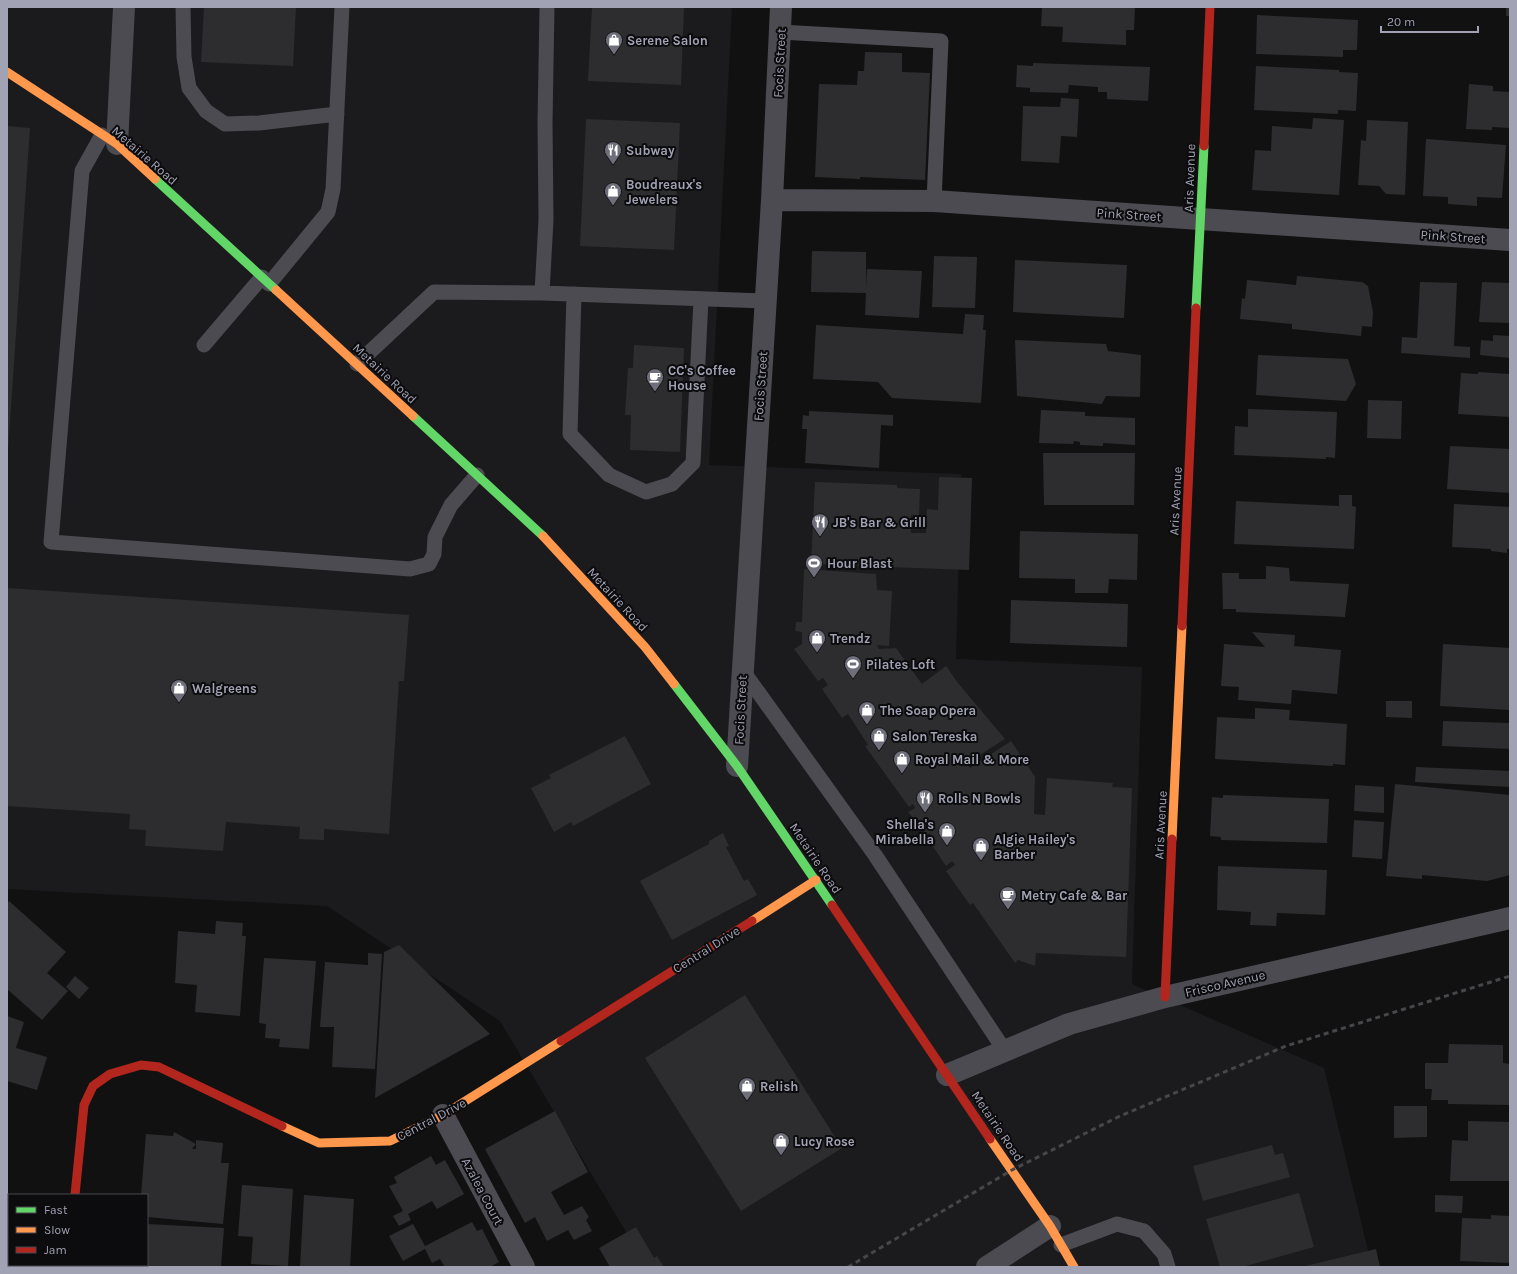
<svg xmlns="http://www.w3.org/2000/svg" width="1517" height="1274" font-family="Karla,sans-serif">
<rect width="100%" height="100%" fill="#111"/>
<path fill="#1b1b1d" d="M 7,7 L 732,7 L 709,465 L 961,474 L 956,659 L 1142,667 L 1132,984 L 1324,1068 L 1372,1267 L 647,1267 L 500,1021 L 327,906 L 7,889 Z"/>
<path fill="#2d2d2f" d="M 204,7 L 296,7 L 293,66 L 201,62 Z
M 592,7 L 684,7 L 681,85 L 588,81 Z
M 1042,7 L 1135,7 L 1134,30 L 1126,30 L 1126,45 L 1062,42 L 1063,27 L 1041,26 Z
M 1506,7 L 1510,7 L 1510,16 L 1506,16 Z
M 1257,15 L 1358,20 L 1357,50 L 1343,50 L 1343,57 L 1256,54 Z
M 865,52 L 902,53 L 902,72 L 930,73 L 925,180 L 860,177 L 860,179 L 815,177 L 819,84 L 857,85 L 858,71 L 864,71 Z
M 1033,63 L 1150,67 L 1148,101 L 1107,99 L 1107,92 L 1098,92 L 1098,87 L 1069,85 L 1068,93 L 1030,92 L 1030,88 L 1016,87 L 1017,65 L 1033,66 Z
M 1256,66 L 1339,70 L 1339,72 L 1358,73 L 1356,111 L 1338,110 L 1338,114 L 1254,110 Z
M 1469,84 L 1493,86 L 1493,91 L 1510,92 L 1510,128 L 1492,127 L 1492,130 L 1466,129 Z
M 1061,98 L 1079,99 L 1077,137 L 1061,136 L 1059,163 L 1021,161 L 1023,106 L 1060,107 Z
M 1313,118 L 1344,120 L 1339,195 L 1252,190 L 1255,150 L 1271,151 L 1272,126 L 1312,129 Z
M 586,119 L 680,123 L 674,250 L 580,246 Z
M 1367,120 L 1408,122 L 1405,195 L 1386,194 L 1379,186 L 1358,185 L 1361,140 L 1366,141 Z
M 7,126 L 30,128 L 8,451 L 7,451 Z
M 1426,139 L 1506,145 L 1502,198 L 1477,197 L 1477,206 L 1448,204 L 1448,197 L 1423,196 Z
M 812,251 L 866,252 L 866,287 L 867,269 L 922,271 L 919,318 L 865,315 L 866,293 L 811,292 Z
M 934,256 L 977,257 L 975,308 L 932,307 Z
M 1015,260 L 1127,265 L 1124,318 L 1013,312 Z
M 1297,276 L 1362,282 L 1368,286 L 1373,312 L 1372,327 L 1362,326 L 1361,336 L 1292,329 L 1292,324 L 1240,319 L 1242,298 L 1245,299 L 1247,280 L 1296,285 Z
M 1420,282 L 1457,283 L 1454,346 L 1470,347 L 1470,358 L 1401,353 L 1402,337 L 1417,338 Z
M 1482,282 L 1510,283 L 1510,323 L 1479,322 Z
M 965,314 L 984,315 L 983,330 L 986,330 L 981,403 L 892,398 L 878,382 L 813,379 L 816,325 L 963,334 Z
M 1493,335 L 1510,336 L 1510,358 L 1480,355 L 1481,340 L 1493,341 Z
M 1015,340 L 1106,344 L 1108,351 L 1141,355 L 1140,397 L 1106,396 L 1102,404 L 1017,396 Z
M 634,345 L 684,348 L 680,452 L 630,450 L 631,415 L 625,415 L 628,368 L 633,368 Z
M 1258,355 L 1348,359 L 1356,384 L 1346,401 L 1256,395 Z
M 1478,372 L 1510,374 L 1510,417 L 1458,414 L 1461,373 L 1478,374 Z
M 1368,400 L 1402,401 L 1401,439 L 1367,438 Z
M 1248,409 L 1337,412 L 1335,458 L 1326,457 L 1326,459 L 1234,455 L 1235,426 L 1248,427 Z
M 1041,410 L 1085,412 L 1085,416 L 1135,418 L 1135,445 L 1103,443 L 1103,446 L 1080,445 L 1080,442 L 1074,441 L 1073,444 L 1039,443 Z
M 809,411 L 893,415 L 893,426 L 881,425 L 879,468 L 805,463 L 807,429 L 802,429 L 803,415 L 809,416 Z
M 1450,446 L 1510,449 L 1510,493 L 1447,489 Z
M 1043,453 L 1135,453 L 1134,505 L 1044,505 Z
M 939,477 L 972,478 L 969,570 L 811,564 L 815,482 L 897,485 L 897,488 L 920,489 L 919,516 L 911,515 L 911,533 L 926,533 L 927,509 L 938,510 Z
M 1339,495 L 1352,495 L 1352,506 L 1356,507 L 1354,549 L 1234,544 L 1236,501 L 1339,506 Z
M 1454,504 L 1510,507 L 1510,549 L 1507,549 L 1507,553 L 1491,551 L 1491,549 L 1452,547 Z
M 1020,531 L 1138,534 L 1137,580 L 1109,579 L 1108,593 L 1075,593 L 1075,579 L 1019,578 Z
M 1266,566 L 1289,568 L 1290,581 L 1349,584 L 1345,617 L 1236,612 L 1236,609 L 1223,609 L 1222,573 L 1239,573 L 1239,579 L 1266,579 Z
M 804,569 L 876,574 L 877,590 L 892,591 L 889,646 L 877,645 L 879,649 L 896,648 L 922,684 L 946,666 L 958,683 L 1005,739 L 967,763 L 970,768 L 1011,741 L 1035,777 L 1034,814 L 1045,815 L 1047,778 L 1113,783 L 1112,787 L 1132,788 L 1126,957 L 1036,953 L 1035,966 L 1018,960 L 1015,963 L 973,903 L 970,905 L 946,871 L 955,865 L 952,861 L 946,866 L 932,845 L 936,842 L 930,833 L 927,835 L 908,812 L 915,808 L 913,804 L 909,807 L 865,746 L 868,745 L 848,714 L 842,718 L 822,689 L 828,685 L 823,678 L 818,681 L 794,649 L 802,644 L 802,632 L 795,631 L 796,622 L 802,622 Z
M 7,588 L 409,615 L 404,681 L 399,681 L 389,834 L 324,829 L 324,840 L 299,839 L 300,827 L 226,822 L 223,851 L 145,846 L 146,830 L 129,829 L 130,814 L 7,806 Z
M 1011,600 L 1128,604 L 1127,647 L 1010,643 Z
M 1252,632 L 1295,635 L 1294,646 L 1341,650 L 1337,694 L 1292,690 L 1291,704 L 1238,700 L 1239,687 L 1221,686 L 1224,644 L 1265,647 Z
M 1443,644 L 1510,648 L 1510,710 L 1440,706 Z
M 1386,701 L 1412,701 L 1412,718 L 1386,717 Z
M 1255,708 L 1290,710 L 1289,720 L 1347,724 L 1345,765 L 1333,764 L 1333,766 L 1215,759 L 1217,717 L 1255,719 Z
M 1443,721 L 1510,723 L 1510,749 L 1442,746 Z
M 625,736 L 651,784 L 573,826 L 571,822 L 554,832 L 531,788 L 551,778 L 549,775 Z
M 1416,767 L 1510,771 L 1510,787 L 1415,782 Z
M 1395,784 L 1510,795 L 1510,875 L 1487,881 L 1422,875 L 1422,879 L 1386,876 Z
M 1355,785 L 1384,787 L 1384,813 L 1354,811 Z
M 1223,795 L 1329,799 L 1327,843 L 1221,840 L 1221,837 L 1210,836 L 1212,797 L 1223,798 Z
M 1354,820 L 1384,822 L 1382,859 L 1352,857 Z
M 723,833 L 729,846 L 726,847 L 744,881 L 748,879 L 757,895 L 672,940 L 640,881 L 709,844 L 709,841 Z
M 1218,866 L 1327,870 L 1325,915 L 1277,913 L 1276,926 L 1250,925 L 1251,912 L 1217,910 Z
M 9,901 L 66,952 L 47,973 L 68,991 L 42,1020 L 7,989 L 7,904 Z
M 216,921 L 243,923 L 242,936 L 246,936 L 240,1016 L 195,1012 L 197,985 L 175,983 L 178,931 L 215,934 Z
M 399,945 L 490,1034 L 375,1098 L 384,952 Z
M 368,953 L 382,954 L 375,1069 L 332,1067 L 334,1027 L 320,1027 L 325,962 L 368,965 Z
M 264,958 L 316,961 L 309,1049 L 279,1047 L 280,1039 L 265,1038 L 266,1024 L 259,1023 Z
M 75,976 L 89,988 L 79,999 L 66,987 Z
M 745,995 L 842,1148 L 741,1211 L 645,1058 Z
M 7,1016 L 24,1022 L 16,1048 L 47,1057 L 37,1090 L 7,1081 Z
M 1449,1044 L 1503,1045 L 1503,1063 L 1510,1064 L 1510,1105 L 1448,1104 L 1448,1100 L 1431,1100 L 1432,1089 L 1425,1089 L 1425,1063 L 1448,1063 Z
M 1394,1106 L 1427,1106 L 1427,1137 L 1394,1138 Z
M 555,1111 L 588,1172 L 551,1192 L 564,1215 L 582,1206 L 589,1217 L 586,1220 L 592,1231 L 574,1240 L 568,1230 L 547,1241 L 535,1217 L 525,1223 L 485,1149 Z
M 1468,1121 L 1510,1122 L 1510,1181 L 1450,1181 L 1452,1140 L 1468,1141 Z
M 174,1132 L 196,1144 L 192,1149 L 196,1149 L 196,1140 L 223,1143 L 221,1163 L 229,1163 L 223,1224 L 147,1217 L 147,1195 L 141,1195 L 146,1134 L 173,1136 Z
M 1272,1145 L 1275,1155 L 1283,1153 L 1290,1177 L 1203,1201 L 1193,1166 Z
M 431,1156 L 436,1165 L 445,1160 L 464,1194 L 437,1209 L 432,1201 L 408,1214 L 411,1220 L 399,1226 L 393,1216 L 403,1211 L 389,1186 L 397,1183 L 394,1177 Z
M 242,1185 L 293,1189 L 288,1266 L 251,1264 L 253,1237 L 238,1236 Z
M 1299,1193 L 1314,1247 L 1242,1267 L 1220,1267 L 1206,1219 Z
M 304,1195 L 354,1199 L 350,1267 L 300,1267 Z
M 1435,1195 L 1463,1196 L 1462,1213 L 1435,1212 Z
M 7,1200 L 9,1200 L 9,1215 L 7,1215 Z
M 1491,1215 L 1510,1216 L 1510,1263 L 1460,1261 L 1462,1218 L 1491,1219 Z
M 472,1222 L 477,1231 L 482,1229 L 499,1262 L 490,1267 L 445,1267 L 440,1259 L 432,1263 L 425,1249 L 403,1261 L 389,1236 L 413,1224 L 425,1246 Z
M 147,1224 L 224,1228 L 221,1267 L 141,1267 L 141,1265 L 147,1265 Z
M 636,1227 L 654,1258 L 657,1256 L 664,1267 L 610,1267 L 599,1248 Z
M 1376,1249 L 1380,1267 L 1305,1267 L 1305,1266 Z"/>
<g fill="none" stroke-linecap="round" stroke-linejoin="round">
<path stroke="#4b4b51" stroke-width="15" d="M 183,7 L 184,57 L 189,88 L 206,111 L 225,124 L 259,123 L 337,114
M 780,32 L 941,41 L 934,201
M 102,135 L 82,171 L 51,542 L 410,569 L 429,564 L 434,554 L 435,537 L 451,505 L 477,475
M 269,284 L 328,212 L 333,189 L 342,7
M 542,293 L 546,220 L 545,123 L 547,7
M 574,294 L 570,434 L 609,475 L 646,492 L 672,484 L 693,463 L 701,299
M 204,345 L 262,277
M 357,364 L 434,292 L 542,293 L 766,301
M 743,671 L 875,855 L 1005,1051
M 1061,1245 L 1117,1224 L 1144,1231 L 1164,1254 L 1168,1267"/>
<path stroke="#4b4b51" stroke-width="22" d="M 117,144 L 124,7
M 772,200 L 934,201 L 1510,240
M 737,766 L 772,200 L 781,7
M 947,1075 L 1069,1024 L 1165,997 L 1510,918
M 443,1115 L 524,1267
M 68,1267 L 69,1265
M 987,1267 L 1050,1226"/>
<path stroke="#63d668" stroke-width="9" d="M 155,179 L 276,290
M 1196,308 L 1204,146
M 413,416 L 543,536
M 674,684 L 737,766 L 832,905"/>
<path stroke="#ff974d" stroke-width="9" d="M 7,72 L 117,144 L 155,179
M 276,290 L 413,416
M 543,536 L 645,647 L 674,684
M 1172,839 L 1182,626
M 752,921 L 816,880
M 282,1126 L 319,1143 L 390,1141 L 443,1115 L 561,1041
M 990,1139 L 1050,1226 L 1074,1267"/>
<path stroke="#b3261e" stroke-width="9" d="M 1204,146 L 1210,7
M 1182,626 L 1196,308
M 832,905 L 990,1139
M 1165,997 L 1172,839
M 561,1041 L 752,921
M 75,1195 L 84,1105 L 93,1086 L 110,1074 L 141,1065 L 159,1067 L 282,1126"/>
<path stroke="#47464b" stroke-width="3" stroke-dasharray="5 4" stroke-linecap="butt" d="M 848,1267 L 1012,1170 L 1118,1117 L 1286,1046 L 1510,976"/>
</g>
<defs>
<g id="shop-pin" transform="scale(0.9)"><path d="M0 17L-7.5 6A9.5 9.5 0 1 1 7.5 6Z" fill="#6f6f7b" stroke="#0c0b0d"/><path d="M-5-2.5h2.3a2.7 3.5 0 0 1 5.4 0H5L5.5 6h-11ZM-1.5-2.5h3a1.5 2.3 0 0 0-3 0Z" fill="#fff"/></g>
<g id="restaurant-pin" transform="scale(0.9)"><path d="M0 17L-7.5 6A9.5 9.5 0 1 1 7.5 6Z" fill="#6f6f7b" stroke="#0c0b0d"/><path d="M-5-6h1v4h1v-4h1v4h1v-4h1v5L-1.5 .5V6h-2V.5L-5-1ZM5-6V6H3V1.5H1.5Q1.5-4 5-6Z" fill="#fff"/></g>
<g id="cafe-pin" transform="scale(0.9)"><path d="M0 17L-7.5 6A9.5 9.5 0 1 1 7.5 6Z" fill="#6f6f7b" stroke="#0c0b0d"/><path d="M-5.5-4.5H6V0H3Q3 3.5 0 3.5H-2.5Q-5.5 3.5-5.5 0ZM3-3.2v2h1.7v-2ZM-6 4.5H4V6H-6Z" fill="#fff"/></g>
<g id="stadium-pin" transform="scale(0.9)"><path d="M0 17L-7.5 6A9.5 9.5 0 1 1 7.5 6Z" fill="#6f6f7b" stroke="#0c0b0d"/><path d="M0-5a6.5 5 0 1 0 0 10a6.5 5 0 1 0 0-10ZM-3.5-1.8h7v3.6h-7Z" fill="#fff"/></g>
</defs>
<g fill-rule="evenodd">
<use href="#shop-pin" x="614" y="40"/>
<use href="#restaurant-pin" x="613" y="150"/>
<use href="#shop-pin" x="613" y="191"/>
<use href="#cafe-pin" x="655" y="377"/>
<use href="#restaurant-pin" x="820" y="522"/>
<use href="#stadium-pin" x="814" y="563"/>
<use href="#shop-pin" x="817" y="638"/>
<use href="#stadium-pin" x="853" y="664"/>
<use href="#shop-pin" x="179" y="688"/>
<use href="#shop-pin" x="867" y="710"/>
<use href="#shop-pin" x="879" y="736"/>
<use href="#shop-pin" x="902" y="759"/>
<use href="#restaurant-pin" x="925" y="798"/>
<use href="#shop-pin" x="947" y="831"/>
<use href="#shop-pin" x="981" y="846"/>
<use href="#cafe-pin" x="1008" y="895"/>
<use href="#shop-pin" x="747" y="1086"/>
<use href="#shop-pin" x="781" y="1141"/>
</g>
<g text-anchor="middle" stroke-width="4" stroke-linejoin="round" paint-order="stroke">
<g font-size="13" font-weight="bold" fill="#a1a2b4" stroke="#0c0b0d" text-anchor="start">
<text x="627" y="45">Serene Salon</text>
<text x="626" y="155">Subway</text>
<text x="626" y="189">Boudreaux's<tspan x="626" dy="15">Jewelers</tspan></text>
<text x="668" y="375">CC's Coffee<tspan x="668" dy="15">House</tspan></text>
<text x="833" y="527">JB's Bar &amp; Grill</text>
<text x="827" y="568">Hour Blast</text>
<text x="830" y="643">Trendz</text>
<text x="866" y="669">Pilates Loft</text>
<text x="192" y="693">Walgreens</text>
<text x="880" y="715">The Soap Opera</text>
<text x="892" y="741">Salon Tereska</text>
<text x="915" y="764">Royal Mail &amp; More</text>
<text x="938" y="803">Rolls N Bowls</text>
<text x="934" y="829" text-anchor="end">Shella's<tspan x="934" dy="15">Mirabella</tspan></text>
<text x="994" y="844">Algie Hailey's<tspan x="994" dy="15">Barber</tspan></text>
<text x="1021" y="900">Metry Cafe &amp; Bar</text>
<text x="760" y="1091">Relish</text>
<text x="794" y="1146">Lucy Rose</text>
</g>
<g font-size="13" fill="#a1a2b4" stroke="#0c0b0d">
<text transform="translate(779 63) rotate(-87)" y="5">Focis Street</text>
<text transform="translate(145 155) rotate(41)" y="5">Metairie Road</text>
<text transform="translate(1189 178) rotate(-88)" y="5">Aris Avenue</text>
<text transform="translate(1129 214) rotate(4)" y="5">Pink Street</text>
<text transform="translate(1453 236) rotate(4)" y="5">Pink Street</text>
<text transform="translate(385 373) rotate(43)" y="5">Metairie Road</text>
<text transform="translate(760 386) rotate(-86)" y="5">Focis Street</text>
<text transform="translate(1175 501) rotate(-87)" y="5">Aris Avenue</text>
<text transform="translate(618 599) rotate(47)" y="5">Metairie Road</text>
<text transform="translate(740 710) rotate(-87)" y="5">Focis Street</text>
<text transform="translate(1160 825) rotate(-87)" y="5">Aris Avenue</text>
<text transform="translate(816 858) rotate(56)" y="5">Metairie Road</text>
<text transform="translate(706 949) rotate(-32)" y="5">Central Drive</text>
<text transform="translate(1225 983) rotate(-13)" y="5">Frisco Avenue</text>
<text transform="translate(431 1119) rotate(-28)" y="5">Central Drive</text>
<text transform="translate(998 1126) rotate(56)" y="5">Metairie Road</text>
<text transform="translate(483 1191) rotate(62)" y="5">Azalea Court</text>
</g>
</g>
<rect width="1517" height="1274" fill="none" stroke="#a1a2b4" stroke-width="16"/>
<rect x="8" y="1194" width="140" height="72" fill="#0c0b0d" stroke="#484750"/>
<rect x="16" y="1207" width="20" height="6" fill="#63d668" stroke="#484750"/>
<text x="44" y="1214" font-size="12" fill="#a1a2b4">Fast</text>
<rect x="16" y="1227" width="20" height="6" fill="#ff974d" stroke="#484750"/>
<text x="44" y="1234" font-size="12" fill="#a1a2b4">Slow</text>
<rect x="16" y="1247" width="20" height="6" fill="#b3261e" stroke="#484750"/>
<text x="44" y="1254" font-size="12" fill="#a1a2b4">Jam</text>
<path d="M1381 26v6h97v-6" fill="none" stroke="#a1a2b4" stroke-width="2"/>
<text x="1387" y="26" font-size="12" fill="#a1a2b4" stroke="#0c0b0d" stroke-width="3" paint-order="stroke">20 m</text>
</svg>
